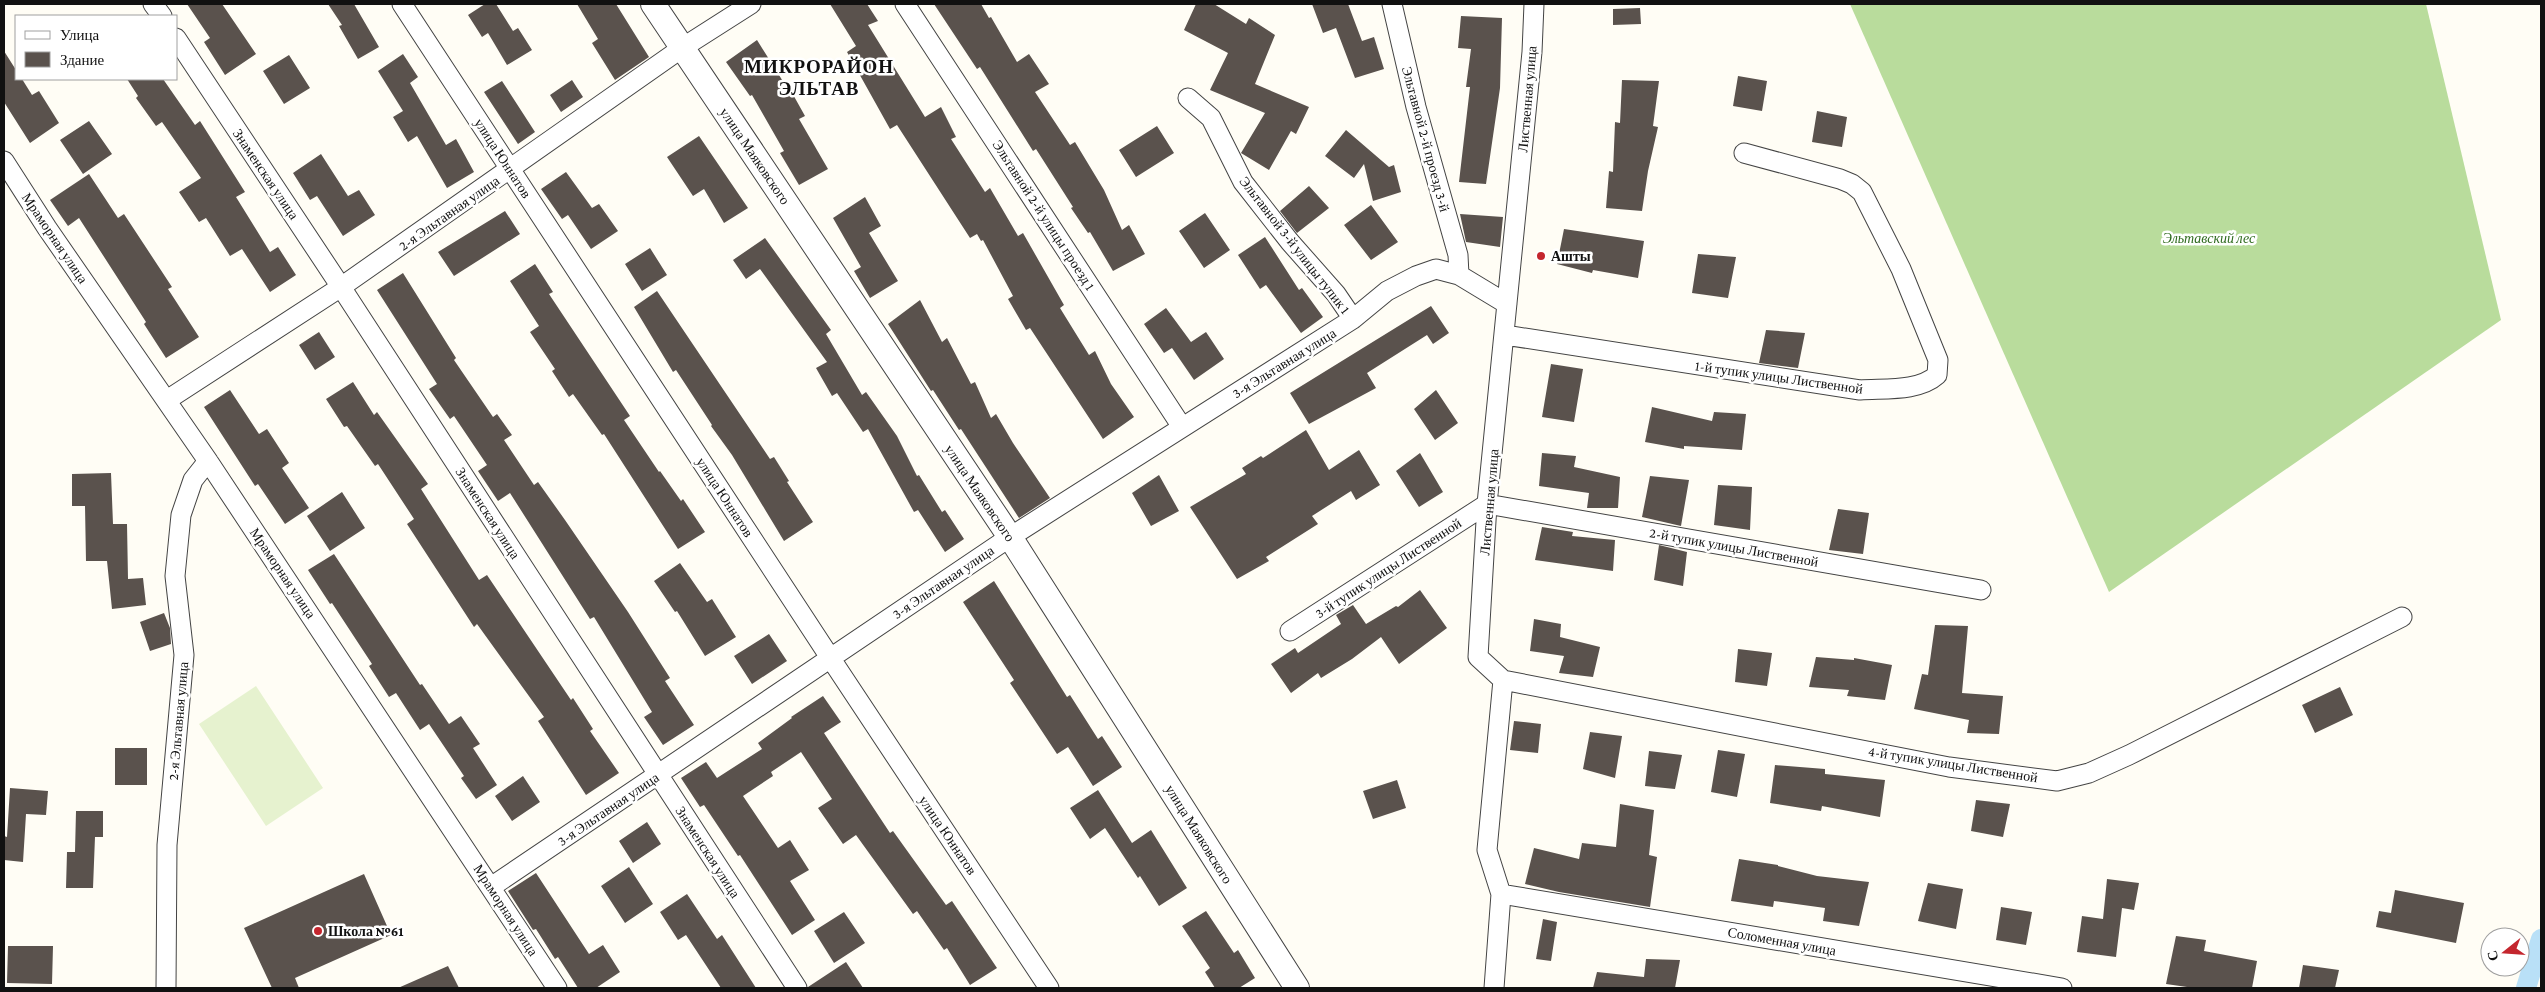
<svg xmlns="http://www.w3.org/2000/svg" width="2545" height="992" font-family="'Crimson Pro',serif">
<rect width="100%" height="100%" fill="#fffdf5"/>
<path fill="#b9dc9c" d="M 1850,4 L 2426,4 L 2501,320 L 2109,592 Z"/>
<path fill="#e6f2cf" d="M 256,686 L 323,788 L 266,826 L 199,724 Z"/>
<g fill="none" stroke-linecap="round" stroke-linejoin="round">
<path stroke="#b9e0f7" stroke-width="20" d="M 2526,988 L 2541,939"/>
</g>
<path fill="#5a524d" d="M 187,4 L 222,4 L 256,54 L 225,75 L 204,42 L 210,38 Z
M 328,4 L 354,4 L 379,47 L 358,59 L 339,26 L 342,25 Z
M 485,4 L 496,4 L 513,31 L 518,28 L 532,50 L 507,65 L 488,33 L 482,37 L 468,15 Z
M 577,4 L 616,4 L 649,57 L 615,80 L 592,43 L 598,39 Z
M 830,4 L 867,4 L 878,21 L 868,25 L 925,117 L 941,107 L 956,137 L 951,139 L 985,192 L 990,188 L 1018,236 L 1023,233 L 1064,305 L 1060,308 L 1089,355 L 1095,351 L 1111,384 L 1134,417 L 1103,439 L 1030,328 L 1026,330 L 1008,299 L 1013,296 L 983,240 L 981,241 L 977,234 L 970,238 L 897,125 L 890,129 L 847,52 L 856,46 Z
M 934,4 L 981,4 L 989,18 L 991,17 L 1017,62 L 1029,54 L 1049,84 L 1035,92 L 1070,145 L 1075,142 L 1104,190 L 1122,230 L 1129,225 L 1145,254 L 1113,271 L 1090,232 L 1088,233 L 1071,208 L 1073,207 L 1036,149 L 1033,151 L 980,67 L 977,69 Z
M 1196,4 L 1214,4 L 1246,24 L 1249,18 L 1275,35 L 1255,84 L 1309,107 L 1296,134 L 1291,131 L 1269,170 L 1241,153 L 1265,113 L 1210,90 L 1228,53 L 1184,30 Z
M 1312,4 L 1348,4 L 1362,41 L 1374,37 L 1384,69 L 1355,78 L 1336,28 L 1323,33 Z
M 1640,8 L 1641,24 L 1613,25 L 1613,9 Z
M 1461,16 L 1502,18 L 1500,88 L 1486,184 L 1459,182 L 1470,87 L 1466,87 L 1471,49 L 1458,48 Z
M 757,40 L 784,83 L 786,82 L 805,116 L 799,119 L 828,169 L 799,185 L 780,153 L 784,151 L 752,95 L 750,96 L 726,62 Z
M 4,51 L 16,70 L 16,79 L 22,79 L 32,95 L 39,91 L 59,123 L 30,143 L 4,102 Z
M 403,54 L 418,77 L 410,83 L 446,145 L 456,139 L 474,172 L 447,188 L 417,136 L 408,142 L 393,117 L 403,111 L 378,71 Z
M 289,55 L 310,88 L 284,104 L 263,71 Z
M 1738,76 L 1767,81 L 1762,111 L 1733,106 Z
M 127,79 L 163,79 L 195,125 L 200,121 L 245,192 L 236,197 L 270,252 L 278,247 L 296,275 L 270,292 L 242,249 L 230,256 L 206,218 L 199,222 L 179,192 L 201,178 L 162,122 L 156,126 L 136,98 L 138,96 Z
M 572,80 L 583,97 L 561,112 L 550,95 Z
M 1622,80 L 1659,81 L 1653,126 L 1658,127 L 1648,171 L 1642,211 L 1606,208 L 1609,171 L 1613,172 L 1615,122 L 1620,123 Z
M 502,81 L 535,132 L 518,144 L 484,92 Z
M 1817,111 L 1847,117 L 1842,147 L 1812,142 Z
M 89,121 L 112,154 L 83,174 L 60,140 Z
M 1157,126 L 1174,153 L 1136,177 L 1119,150 Z
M 1346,130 L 1389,167 L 1394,165 L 1401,192 L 1373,201 L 1364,164 L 1354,178 L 1325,156 Z
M 699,136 L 748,208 L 724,223 L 704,189 L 693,196 L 667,157 Z
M 321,154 L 348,196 L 359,190 L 375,215 L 343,236 L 317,196 L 310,200 L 293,173 Z
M 566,172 L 592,208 L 599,204 L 618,231 L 591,249 L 568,215 L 562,219 L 541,189 Z
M 89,174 L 118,218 L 124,214 L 172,287 L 168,289 L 199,337 L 166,358 L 144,324 L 146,322 L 79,218 L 68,226 L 50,200 Z
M 1309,186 L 1329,208 L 1297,233 L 1280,211 Z
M 865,197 L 881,226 L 869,233 L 898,281 L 870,298 L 854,271 L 861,267 L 833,218 Z
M 1371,205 L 1398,242 L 1371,260 L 1344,225 Z
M 505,211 L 520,234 L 454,276 L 438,252 Z
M 1205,213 L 1230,250 L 1204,268 L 1179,231 Z
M 1460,214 L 1503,217 L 1500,247 L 1466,242 Z
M 1564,229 L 1644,241 L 1638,278 L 1593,270 L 1592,273 L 1557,264 Z
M 1265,237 L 1299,290 L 1302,288 L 1323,317 L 1301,333 L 1266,285 L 1260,289 L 1238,255 Z
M 765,238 L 831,330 L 826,334 L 862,395 L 866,392 L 897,436 L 917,476 L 919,475 L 942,512 L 945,510 L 964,539 L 945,552 L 918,510 L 914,512 L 868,429 L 863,432 L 837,393 L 832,396 L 816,368 L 827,362 L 760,269 L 746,279 L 733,260 Z
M 650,248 L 667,275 L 642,291 L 625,264 Z
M 1698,254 L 1736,257 L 1728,298 L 1692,293 Z
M 535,264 L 553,292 L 549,294 L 630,416 L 624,420 L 659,472 L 660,471 L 681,501 L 683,499 L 705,532 L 678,549 L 604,434 L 602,435 L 573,394 L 569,397 L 552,371 L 555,369 L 530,332 L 539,326 L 510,281 Z
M 403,273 L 456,358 L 454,360 L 493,417 L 497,414 L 512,435 L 504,440 L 534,485 L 538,482 L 565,520 L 628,612 L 670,678 L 665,681 L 694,725 L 663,745 L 644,717 L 652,712 L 594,617 L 590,619 L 510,493 L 498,501 L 478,471 L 487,465 L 454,416 L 450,419 L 429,389 L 437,384 L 377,290 Z
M 657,291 L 770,459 L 774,457 L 789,481 L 787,482 L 813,522 L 784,541 L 732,455 L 711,426 L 712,425 L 676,370 L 673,372 L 634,307 Z
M 920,300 L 942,342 L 947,338 L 971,384 L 975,382 L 991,418 L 996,414 L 1013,443 L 1050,498 L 1019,518 L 961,429 L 959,430 L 933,390 L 931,391 L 888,324 Z
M 1431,306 L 1449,333 L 1433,344 L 1427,335 L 1367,373 L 1376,388 L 1309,424 L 1290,393 Z
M 1166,308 L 1191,342 L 1206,332 L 1224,359 L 1194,380 L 1172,348 L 1164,353 L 1144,324 Z
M 1766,330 L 1805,333 L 1798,368 L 1759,363 Z
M 319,332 L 335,357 L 315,370 L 299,345 Z
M 1551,364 L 1583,369 L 1574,422 L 1542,417 Z
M 353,382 L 374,415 L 377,412 L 428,484 L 421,489 L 479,580 L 487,575 L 571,700 L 573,698 L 593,729 L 590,731 L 619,773 L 586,795 L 538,721 L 544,717 L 477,624 L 474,627 L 407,524 L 414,519 L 378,464 L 375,466 L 347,426 L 344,427 L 326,399 Z
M 230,390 L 259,434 L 267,429 L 289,463 L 282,468 L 309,508 L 285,524 L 258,484 L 255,486 L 204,407 Z
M 1436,390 L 1458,423 L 1435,440 L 1414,409 Z
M 1652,407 L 1712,421 L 1714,412 L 1746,414 L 1742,450 L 1684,446 L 1684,449 L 1645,442 Z
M 1306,430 L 1329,470 L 1359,450 L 1380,485 L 1356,500 L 1351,491 L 1312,516 L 1318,524 L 1266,557 L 1269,561 L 1237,579 L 1190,507 L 1246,474 L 1242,468 L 1261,456 L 1263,458 Z
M 1420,453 L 1443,492 L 1419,507 L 1396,471 Z
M 1542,453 L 1576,456 L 1574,467 L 1620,477 L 1618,508 L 1587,508 L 1589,493 L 1539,486 Z
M 111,473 L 113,524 L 127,524 L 128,579 L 143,578 L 146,605 L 112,609 L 107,561 L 86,561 L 85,506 L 72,506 L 72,474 Z
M 1159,475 L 1179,511 L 1151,526 L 1132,493 Z
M 1650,476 L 1689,480 L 1681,526 L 1642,517 Z
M 1718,485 L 1752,487 L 1750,530 L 1714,525 Z
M 342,492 L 365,528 L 330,551 L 307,516 Z
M 1838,509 L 1869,513 L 1863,554 L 1829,550 Z
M 1542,527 L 1573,532 L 1572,536 L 1615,540 L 1613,571 L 1535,560 Z
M 1659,545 L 1687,552 L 1683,586 L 1654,580 Z
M 334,554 L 420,685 L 422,684 L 449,724 L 461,716 L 480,744 L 473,748 L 497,785 L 476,799 L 461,778 L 464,776 L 429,724 L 420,730 L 396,693 L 389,697 L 369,666 L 372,664 L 332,603 L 330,604 L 308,570 Z
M 680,563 L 707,602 L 712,599 L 736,637 L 705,656 L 677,611 L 675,612 L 654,581 Z
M 994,581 L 1067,697 L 1070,695 L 1098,739 L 1102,736 L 1122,767 L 1093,786 L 1068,747 L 1057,754 L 1010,683 L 1014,680 L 963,602 Z
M 1420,590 L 1447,628 L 1399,664 L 1381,637 L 1352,659 L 1321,678 L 1318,673 L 1291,693 L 1271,664 L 1295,648 L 1298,653 L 1341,624 L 1336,615 L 1353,605 L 1366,624 L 1396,606 L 1398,607 Z
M 164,613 L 170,628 L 171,644 L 150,651 L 140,622 Z
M 1534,619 L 1561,624 L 1560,637 L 1600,647 L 1593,677 L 1559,673 L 1564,656 L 1530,651 Z
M 1935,625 L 1968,626 L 1962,693 L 2003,696 L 1999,734 L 1967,733 L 1969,720 L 1914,709 L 1922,674 L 1928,675 Z
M 769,634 L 787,661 L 752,684 L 734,656 Z
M 1738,649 L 1772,653 L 1767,686 L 1735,682 Z
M 1816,657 L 1854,660 L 1854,658 L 1892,665 L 1885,700 L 1847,696 L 1849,690 L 1809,687 Z
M 2340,687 L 2353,715 L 2315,733 L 2302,705 Z
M 823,696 L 841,722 L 824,733 L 890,833 L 893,831 L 946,905 L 952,901 L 997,968 L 970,985 L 947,948 L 944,950 L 917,911 L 913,914 L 856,835 L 843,844 L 818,808 L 832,799 L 801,752 L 771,772 L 773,776 L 743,796 L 778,848 L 790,840 L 809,870 L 790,881 L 815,920 L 792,935 L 740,855 L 738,856 L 704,805 L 700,807 L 681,778 L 706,762 L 717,778 L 762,749 L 758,743 L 792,718 L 791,717 Z
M 1514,721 L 1541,724 L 1538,753 L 1510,750 Z
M 1590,732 L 1622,736 L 1615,778 L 1583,769 Z
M 115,748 L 147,748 L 147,785 L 115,785 Z
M 1718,750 L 1745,754 L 1737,797 L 1711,792 Z
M 1649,751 L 1682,755 L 1675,789 L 1645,786 Z
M 1775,765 L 1825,769 L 1825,774 L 1885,780 L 1880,817 L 1822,806 L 1821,811 L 1770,803 Z
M 523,776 L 540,802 L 512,821 L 495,796 Z
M 1397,780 L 1406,808 L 1373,819 L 1363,791 Z
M 10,788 L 48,791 L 46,815 L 26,814 L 23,862 L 4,860 L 4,836 L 7,837 Z
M 1098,790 L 1132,843 L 1151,830 L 1187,888 L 1159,906 L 1140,876 L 1138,878 L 1105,828 L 1090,839 L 1070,808 Z
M 1976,800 L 2010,804 L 2003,837 L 1971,831 Z
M 1620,804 L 1654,810 L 1649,855 L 1657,857 L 1650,907 L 1559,892 L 1525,884 L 1534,848 L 1579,859 L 1582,843 L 1616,847 Z
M 76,811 L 103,811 L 103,837 L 95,837 L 93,888 L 66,888 L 67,852 L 75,852 Z
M 647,822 L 661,844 L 633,863 L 619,841 Z
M 1739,859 L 1778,865 L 1778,866 L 1817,876 L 1869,882 L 1859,926 L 1823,921 L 1825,908 L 1774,901 L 1773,907 L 1731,901 Z
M 629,867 L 653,904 L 625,923 L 601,886 Z
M 536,873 L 589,954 L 603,945 L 620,972 L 596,988 L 578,988 L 558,957 L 555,959 L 536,929 L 533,930 L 508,891 Z
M 364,874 L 391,935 L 295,978 L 299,988 L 272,988 L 244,928 Z
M 2107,879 L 2139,883 L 2134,910 L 2122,908 L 2116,957 L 2077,952 L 2082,916 L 2103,919 Z
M 1928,883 L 1963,889 L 1956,929 L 1918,921 Z
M 2395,890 L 2464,903 L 2456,943 L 2376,927 L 2379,911 L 2391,913 Z
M 687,894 L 717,939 L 722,935 L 756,988 L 721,988 L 686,935 L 678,940 L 660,912 Z
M 2001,907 L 2032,912 L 2026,945 L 1996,940 Z
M 1206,911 L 1234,953 L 1238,950 L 1255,978 L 1239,988 L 1215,988 L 1205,972 L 1210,968 L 1182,926 Z
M 844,912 L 865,943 L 834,963 L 814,931 Z
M 1543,919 L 1557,922 L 1551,961 L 1536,959 Z
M 2176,936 L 2206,940 L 2204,951 L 2257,961 L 2252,988 L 2194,988 L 2166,984 Z
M 8,946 L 53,946 L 52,984 L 7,983 Z
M 1646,959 L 1680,960 L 1675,988 L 1593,988 L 1597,972 L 1644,977 Z
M 846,962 L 863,988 L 808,988 L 808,987 Z
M 2303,965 L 2339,970 L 2335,988 L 2299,988 Z
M 448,966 L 459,988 L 398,988 Z"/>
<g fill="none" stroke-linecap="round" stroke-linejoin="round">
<g stroke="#444" stroke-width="21">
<path id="minor" d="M 153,4 L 162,16
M 402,4 L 831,659 L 1049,988
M 905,4 L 1182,427
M 1392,4 L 1416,107 L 1458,255 L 1459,275
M 176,38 L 341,287 L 797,988
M 1188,98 L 1211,118 L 1243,182 L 1290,242 L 1336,294 L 1353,319
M 4,161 L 47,228 L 208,461 L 557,988
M 1505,335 L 1860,390 C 1884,388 1918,392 1937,375 L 1938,360 L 1901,269 L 1862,192 L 1852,184 L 1840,179 L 1744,153
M 167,400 L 341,287 L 682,48 L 751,4
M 1290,631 L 1487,504 L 1981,590
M 1503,680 L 1949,767 L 2057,781 L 2089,773 L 2129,755 L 2402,617
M 491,887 L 1010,537 L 1353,319 L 1387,291 L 1416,276 L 1436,269 L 1459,275 L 1507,304
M 1501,894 L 2062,988
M 166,988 L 167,845 L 184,655 L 175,576 L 181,515 L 193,480 L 208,461
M 1494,988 L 1501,894 L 1487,850 L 1503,680 L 1478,657 L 1487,504 L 1532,52 L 1534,4"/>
</g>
<g stroke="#444" stroke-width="26">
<path id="tertiary" d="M 653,4 L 1010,537 L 1297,988"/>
</g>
<use href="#minor" stroke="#fff" stroke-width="19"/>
<use href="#tertiary" stroke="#fff" stroke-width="24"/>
</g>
<g fill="#c4262e" stroke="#fff" stroke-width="2">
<circle cx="1541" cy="256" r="5"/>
<circle cx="318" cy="931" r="5"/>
</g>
<g text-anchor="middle" stroke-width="5" stroke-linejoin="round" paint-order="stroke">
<g font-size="14" fill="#111" stroke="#fff">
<text transform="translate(1527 99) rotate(-85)" y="5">Лиственная улица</text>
<text transform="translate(1426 139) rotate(75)" y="5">Эльтавной 2-й проезд 3-й</text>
<text transform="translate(755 156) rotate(56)" y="5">улица Маяковского</text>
<text transform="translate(503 158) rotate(57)" y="5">улица Юннатов</text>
<text transform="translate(266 174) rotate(56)" y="5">Знаменская улица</text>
<text transform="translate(449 213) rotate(-35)" y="5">2-я Эльтавная улица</text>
<text transform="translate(1044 215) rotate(57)" y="5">Эльтавной 2-й улицы проезд 1</text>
<text transform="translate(55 238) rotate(56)" y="5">Мраморная улица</text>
<text transform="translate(1295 245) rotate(52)" y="5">Эльтавной 3-й улицы тупик 1</text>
<text transform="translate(1284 363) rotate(-32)" y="5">3-я Эльтавная улица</text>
<text transform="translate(1779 377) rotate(8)" y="5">1-й тупик улицы Лиственной</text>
<text transform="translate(980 493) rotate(56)" y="5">улица Маяковского</text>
<text transform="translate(725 497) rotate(57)" y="5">улица Юннатов</text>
<text transform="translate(1489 502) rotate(-85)" y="5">Лиственная улица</text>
<text transform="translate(488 513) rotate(57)" y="5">Знаменская улица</text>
<text transform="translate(1734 547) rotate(10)" y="5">2-й тупик улицы Лиственной</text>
<text transform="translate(1388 568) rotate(-33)" y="5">3-й тупик улицы Лиственной</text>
<text transform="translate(283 573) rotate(56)" y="5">Мраморная улица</text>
<text transform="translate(943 582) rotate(-34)" y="5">3-я Эльтавная улица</text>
<text transform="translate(178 721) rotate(-85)" y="5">2-я Эльтавная улица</text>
<text transform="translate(1953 764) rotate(9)" y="5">4-й тупик улицы Лиственной</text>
<text transform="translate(608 809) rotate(-34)" y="5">3-я Эльтавная улица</text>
<text transform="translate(1199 834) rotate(58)" y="5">улица Маяковского</text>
<text transform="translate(948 835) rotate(56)" y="5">улица Юннатов</text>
<text transform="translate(708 852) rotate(57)" y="5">Знаменская улица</text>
<text transform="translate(506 910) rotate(57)" y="5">Мраморная улица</text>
<text transform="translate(1782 941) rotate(10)" y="5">Соломенная улица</text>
</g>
<g font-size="14" font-style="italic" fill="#2f6b1f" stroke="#fff">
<text x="2209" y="243">Эльтавский лес</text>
</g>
<g font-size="14" font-weight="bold" fill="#111" stroke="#fff" text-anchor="start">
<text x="1551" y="261">Ашты</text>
<text x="328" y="936">Школа №61</text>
</g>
<g font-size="19" font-weight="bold" letter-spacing="1" fill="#111" stroke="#fff">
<text x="819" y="73">МИКРОРАЙОН<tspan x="819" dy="22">ЭЛЬТАВ</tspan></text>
</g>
</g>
<rect width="2545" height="992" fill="none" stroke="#111111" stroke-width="10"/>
<rect x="15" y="15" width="162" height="65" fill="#ffffff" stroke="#a0a0a0"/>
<rect x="25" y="31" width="25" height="8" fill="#ffffff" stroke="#a0a0a0"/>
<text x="60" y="40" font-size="15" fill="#111111">Улица</text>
<rect x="25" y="52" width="25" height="15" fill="#5a524d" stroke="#a0a0a0"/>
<text x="60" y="65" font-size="15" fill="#111111">Здание</text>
<g transform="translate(2505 952) rotate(253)"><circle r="24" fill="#ffffff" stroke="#a0a0a0"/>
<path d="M0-4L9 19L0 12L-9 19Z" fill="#c4262e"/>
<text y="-8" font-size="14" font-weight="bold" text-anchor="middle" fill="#111111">С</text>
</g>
</svg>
